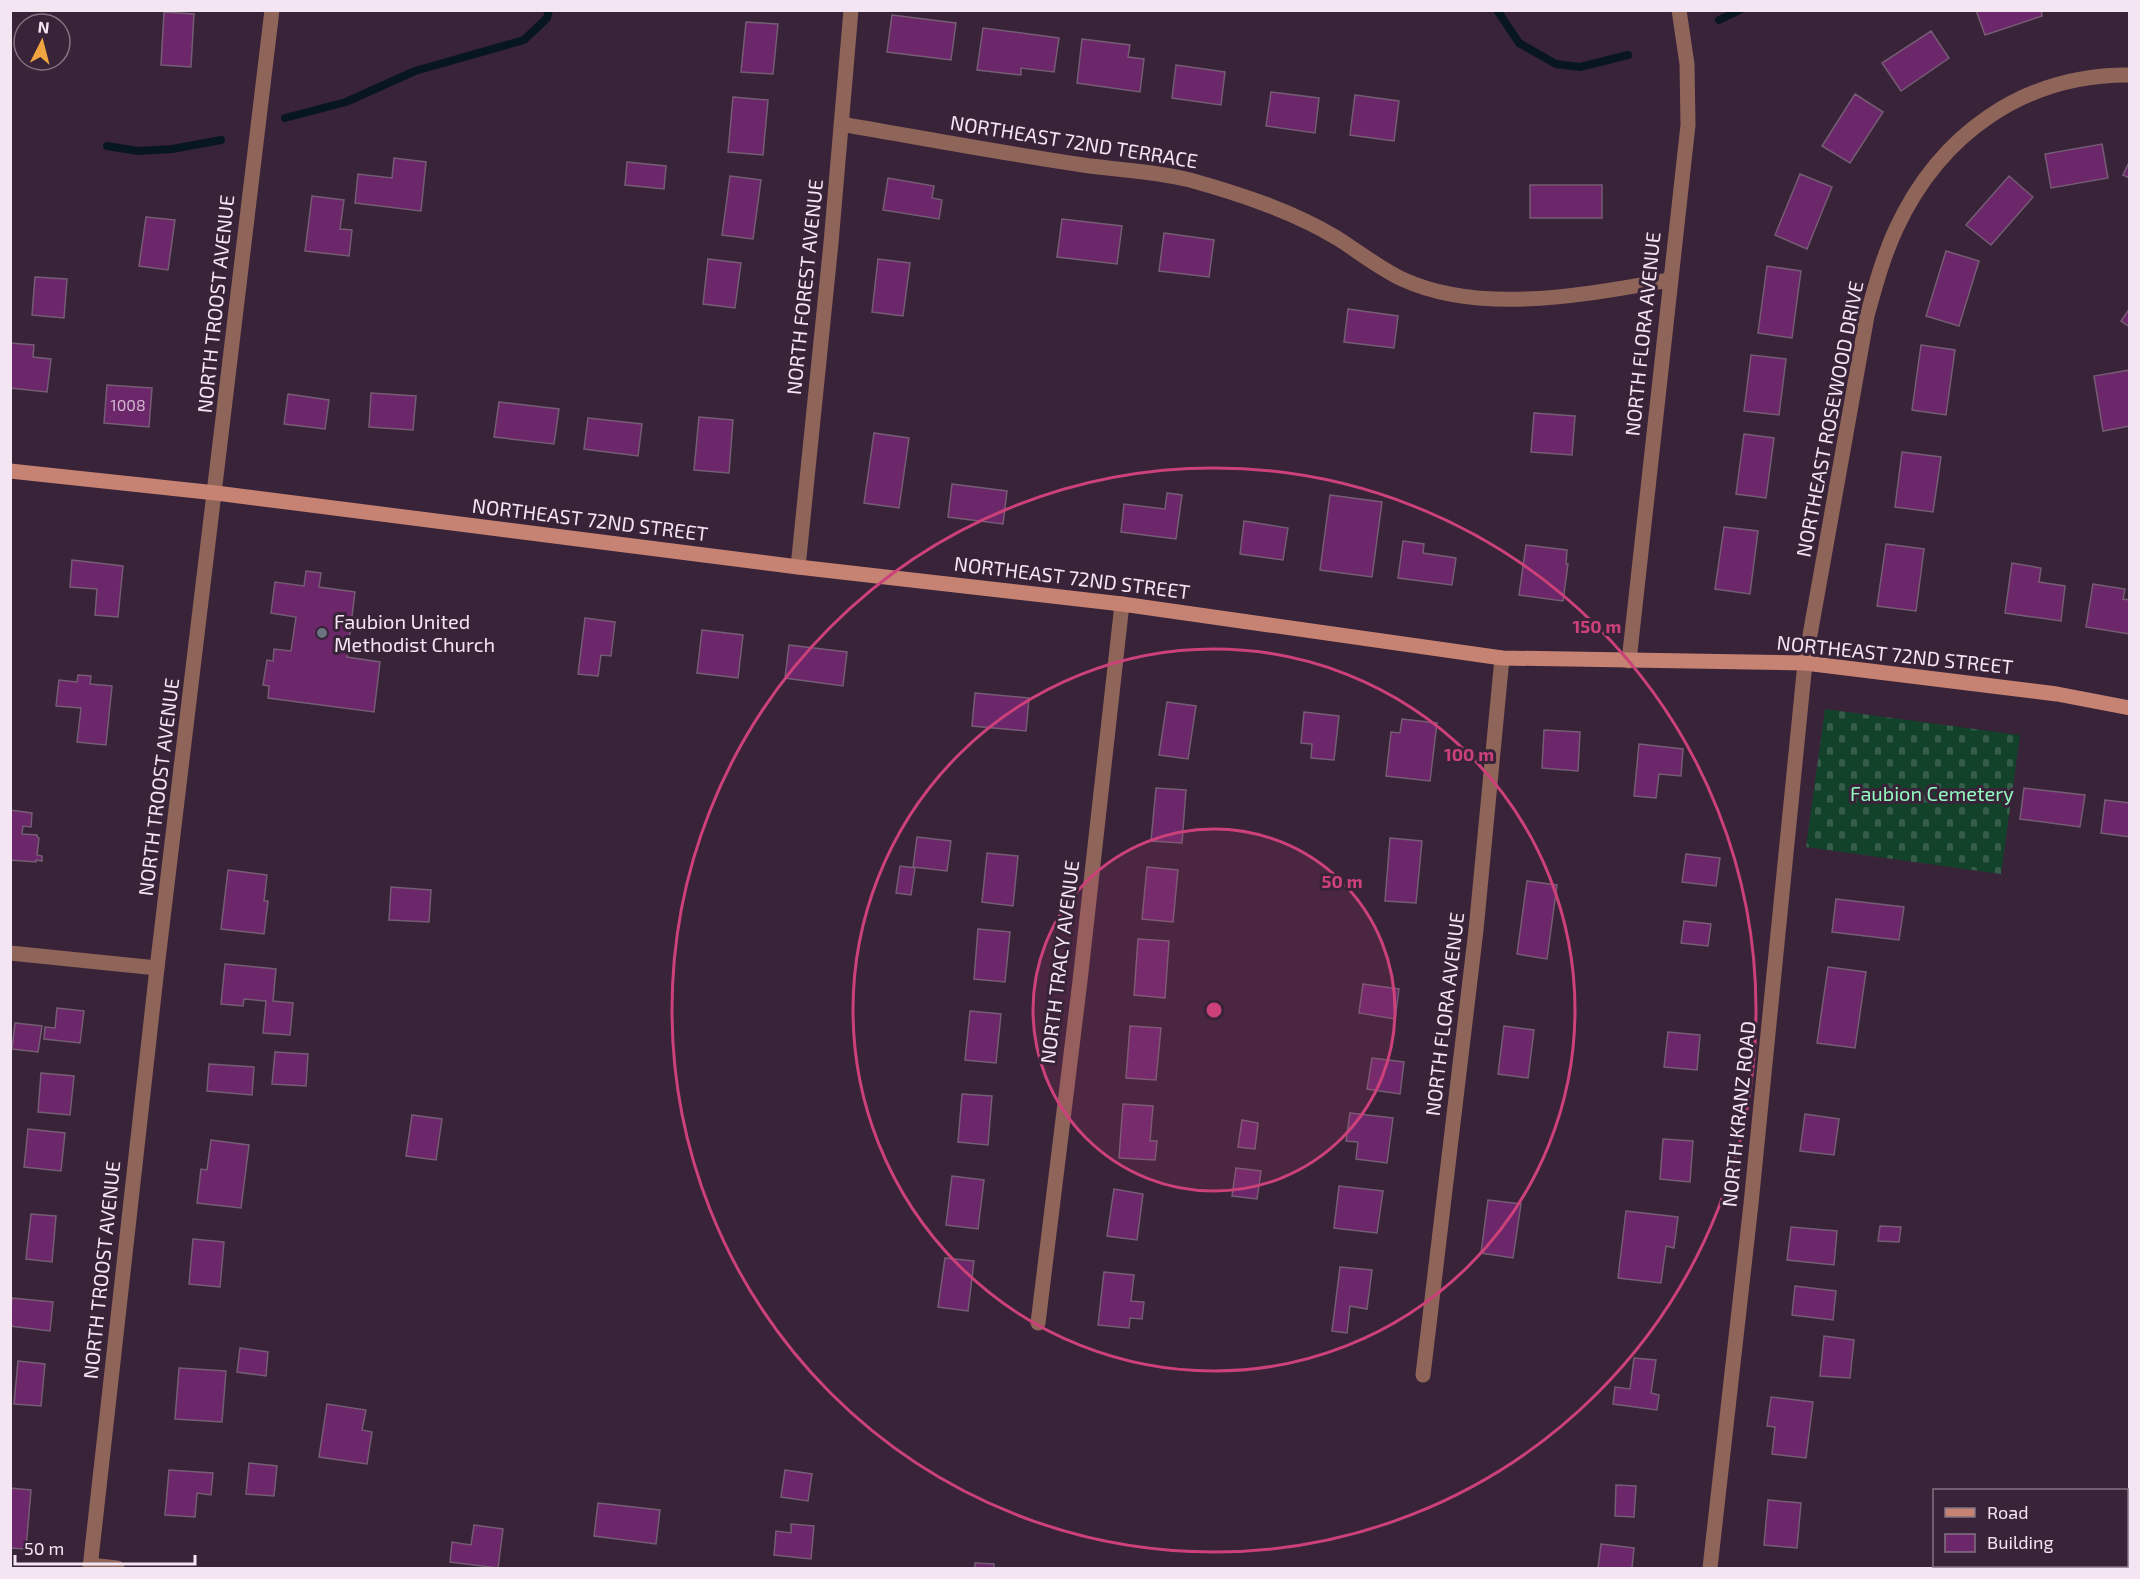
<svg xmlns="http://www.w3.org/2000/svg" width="2140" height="1579" font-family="'Exo 2',sans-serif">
<defs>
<pattern id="cemetery-stones" width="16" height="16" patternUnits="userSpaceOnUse" patternTransform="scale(1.5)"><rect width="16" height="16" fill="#13422b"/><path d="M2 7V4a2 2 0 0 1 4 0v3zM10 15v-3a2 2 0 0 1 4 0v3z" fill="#365d4a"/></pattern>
</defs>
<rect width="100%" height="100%" fill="#392338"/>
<path fill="url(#cemetery-stones)" d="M 1825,709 L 2020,735 L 2001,874 L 1806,847 Z"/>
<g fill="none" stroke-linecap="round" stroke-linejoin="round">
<path stroke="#08171f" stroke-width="8" d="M 1497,10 L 1519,43 L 1556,64 L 1580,67 L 1628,55
M 1719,20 L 1740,10
M 285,118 L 346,102 L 415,71 L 524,40 L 547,18 L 549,10
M 107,146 L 138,151 L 172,149 L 221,140"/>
</g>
<path fill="#6b276a" stroke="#755c73" stroke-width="1.5" d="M 1976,10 L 2041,10 L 2042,16 L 1985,35 Z
M 164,12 L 194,14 L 191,67 L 161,65 Z
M 892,15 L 956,23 L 951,60 L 887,52 Z
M 746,22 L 778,24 L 773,74 L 741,72 Z
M 983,28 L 1059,38 L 1054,72 L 1021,68 L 1021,75 L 977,70 Z
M 1931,31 L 1949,58 L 1901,91 L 1882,63 Z
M 1082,39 L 1130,45 L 1128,57 L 1144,59 L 1140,92 L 1077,83 Z
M 1176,65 L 1225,72 L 1221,105 L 1172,98 Z
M 1271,92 L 1319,98 L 1315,133 L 1266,126 Z
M 1855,94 L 1883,112 L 1850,163 L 1822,146 Z
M 1355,95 L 1399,101 L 1394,141 L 1350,135 Z
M 733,97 L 768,100 L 763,155 L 728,152 Z
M 2102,144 L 2108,178 L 2051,188 L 2045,154 Z
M 394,158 L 426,162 L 421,211 L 355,203 L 358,174 L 392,178 Z
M 2130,160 L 2130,178 L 2123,175 Z
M 627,162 L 666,166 L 664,189 L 625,185 Z
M 1800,174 L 1832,187 L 1807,249 L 1775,235 Z
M 730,176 L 761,180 L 753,239 L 722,235 Z
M 2009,176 L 2033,197 L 1991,245 L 1966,225 Z
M 888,178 L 934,186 L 932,198 L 942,200 L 939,219 L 883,210 Z
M 1530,185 L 1602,185 L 1602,218 L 1530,218 Z
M 312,196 L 344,200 L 340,229 L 352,230 L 349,256 L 305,251 Z
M 146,217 L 175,220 L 168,270 L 139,266 Z
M 1062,219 L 1122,226 L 1117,264 L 1057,257 Z
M 1164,233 L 1214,240 L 1209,277 L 1159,271 Z
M 1946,251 L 1979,261 L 1959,326 L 1926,316 Z
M 708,259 L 741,263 L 735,308 L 703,304 Z
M 878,259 L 910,263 L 903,316 L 872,312 Z
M 1767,266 L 1801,271 L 1792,338 L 1758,333 Z
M 35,277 L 67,279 L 64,318 L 32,315 Z
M 2130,308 L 2130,327 L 2121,321 Z
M 1348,309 L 1398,316 L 1394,348 L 1344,342 Z
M 10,343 L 34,345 L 33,357 L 51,359 L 47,392 L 10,388 Z
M 1921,345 L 1955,350 L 1946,415 L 1912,410 Z
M 1751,355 L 1786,359 L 1779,415 L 1744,411 Z
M 2130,370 L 2130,426 L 2103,431 L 2094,376 Z
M 107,385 L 152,388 L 149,427 L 104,423 Z
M 371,393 L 416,396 L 413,430 L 369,427 Z
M 288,394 L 329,400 L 325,429 L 284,424 Z
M 499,402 L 559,409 L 554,444 L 494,437 Z
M 1534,413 L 1575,416 L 1572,455 L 1531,452 Z
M 699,417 L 733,420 L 729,473 L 694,470 Z
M 588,418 L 642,424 L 638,456 L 584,449 Z
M 874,433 L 909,438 L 899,508 L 864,503 Z
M 1744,434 L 1774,438 L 1766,498 L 1736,494 Z
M 1902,452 L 1941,457 L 1933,512 L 1895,507 Z
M 952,484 L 1007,491 L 1003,524 L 948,517 Z
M 1167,493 L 1182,495 L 1176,539 L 1121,532 L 1124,504 L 1165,509 Z
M 1330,495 L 1382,502 L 1372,577 L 1320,570 Z
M 1244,521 L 1288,528 L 1283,560 L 1240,554 Z
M 1724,527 L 1758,531 L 1750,594 L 1715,589 Z
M 1403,541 L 1424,544 L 1423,553 L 1456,558 L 1452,585 L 1398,578 Z
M 1886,544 L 1924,549 L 1916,611 L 1877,606 Z
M 1526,545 L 1567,550 L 1566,564 L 1568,564 L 1563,601 L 1519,595 Z
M 72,560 L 123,566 L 118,617 L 95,615 L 97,589 L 70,587 Z
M 2012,563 L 2041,568 L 2039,582 L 2065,586 L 2061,621 L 2005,613 Z
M 306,571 L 321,573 L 319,587 L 355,592 L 347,657 L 380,662 L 374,712 L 268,698 L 269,686 L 263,685 L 267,660 L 273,661 L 274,649 L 291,651 L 296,617 L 271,613 L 275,582 L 304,586 Z
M 2093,584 L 2125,589 L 2123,599 L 2130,600 L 2130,634 L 2086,627 Z
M 585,618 L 615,622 L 611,656 L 601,655 L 598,676 L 578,674 Z
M 702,630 L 743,635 L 738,678 L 697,673 Z
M 789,645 L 847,652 L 843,686 L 785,678 Z
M 78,675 L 91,676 L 90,684 L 112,686 L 106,745 L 77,742 L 81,708 L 56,706 L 59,680 L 77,682 Z
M 975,693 L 1029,698 L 1026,731 L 972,726 Z
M 1167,702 L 1196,706 L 1188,759 L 1159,755 Z
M 1304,712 L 1339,716 L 1334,760 L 1311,758 L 1312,744 L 1301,743 Z
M 1402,719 L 1437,723 L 1430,781 L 1386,776 L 1391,732 L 1400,733 Z
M 1544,730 L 1580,732 L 1578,771 L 1542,768 Z
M 1639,744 L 1683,749 L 1681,776 L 1659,774 L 1656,798 L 1634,796 Z
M 1156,788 L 1186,790 L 1182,843 L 1151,841 Z
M 2024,788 L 2085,795 L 2080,827 L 2020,819 Z
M 2105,800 L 2130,803 L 2130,837 L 2101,833 Z
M 10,810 L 32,813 L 31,827 L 23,826 L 22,834 L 37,835 L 37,837 L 39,838 L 37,855 L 42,856 L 42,861 L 36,860 L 36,862 L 10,860 Z
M 917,837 L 951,841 L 947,871 L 913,867 Z
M 1390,838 L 1422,841 L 1416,903 L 1385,901 Z
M 987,853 L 1018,856 L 1013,906 L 982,902 Z
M 1686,854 L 1720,858 L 1716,886 L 1682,882 Z
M 900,866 L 915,868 L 911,895 L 896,893 Z
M 1147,867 L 1178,870 L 1173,922 L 1142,919 Z
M 228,870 L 267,875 L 264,901 L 268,901 L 264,934 L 221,929 Z
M 1527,881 L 1557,885 L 1547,959 L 1517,954 Z
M 391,887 L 431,890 L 429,922 L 389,920 Z
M 1836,899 L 1904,907 L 1899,940 L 1832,932 Z
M 1684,921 L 1711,924 L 1708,946 L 1681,943 Z
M 978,929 L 1010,932 L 1005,982 L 974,979 Z
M 1138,939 L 1169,941 L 1165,998 L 1134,995 Z
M 225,964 L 276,969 L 273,1001 L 293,1003 L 290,1035 L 263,1033 L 266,1001 L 244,999 L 243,1006 L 221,1004 Z
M 1828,967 L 1866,972 L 1855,1048 L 1817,1043 Z
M 1363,984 L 1399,989 L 1395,1019 L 1359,1013 Z
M 57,1008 L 84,1011 L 80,1043 L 44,1039 L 45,1027 L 55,1028 Z
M 970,1011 L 1001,1014 L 996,1063 L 965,1060 Z
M 15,1023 L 42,1026 L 38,1052 L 12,1049 Z
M 1130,1026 L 1161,1028 L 1156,1080 L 1126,1078 Z
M 1504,1026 L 1534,1030 L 1528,1078 L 1498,1074 Z
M 1668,1032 L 1700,1035 L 1697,1070 L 1664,1067 Z
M 275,1052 L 308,1054 L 306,1086 L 272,1084 Z
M 1372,1058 L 1404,1062 L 1400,1094 L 1367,1089 Z
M 209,1064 L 254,1067 L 252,1095 L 207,1091 Z
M 41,1073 L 74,1076 L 70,1115 L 38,1112 Z
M 962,1094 L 992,1096 L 988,1145 L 958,1142 Z
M 1123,1104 L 1153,1106 L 1150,1141 L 1157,1141 L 1155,1160 L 1119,1158 Z
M 1350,1113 L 1393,1118 L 1387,1163 L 1356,1159 L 1358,1142 L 1346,1141 Z
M 1805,1114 L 1839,1119 L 1834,1155 L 1800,1151 Z
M 412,1115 L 442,1119 L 436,1160 L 406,1156 Z
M 1242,1120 L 1258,1123 L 1255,1149 L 1238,1147 Z
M 28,1129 L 65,1133 L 61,1171 L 24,1167 Z
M 1663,1139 L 1693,1141 L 1690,1182 L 1660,1179 Z
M 211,1140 L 249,1145 L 241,1208 L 197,1203 L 201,1169 L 207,1170 Z
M 1236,1168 L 1261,1171 L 1257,1199 L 1232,1196 Z
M 952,1176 L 984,1180 L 978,1229 L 946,1225 Z
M 1339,1186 L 1383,1191 L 1377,1233 L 1334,1228 Z
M 1114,1189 L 1143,1194 L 1137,1240 L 1107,1236 Z
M 1488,1200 L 1521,1204 L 1513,1258 L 1481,1253 Z
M 1626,1211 L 1678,1217 L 1674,1248 L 1666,1246 L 1661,1283 L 1618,1278 Z
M 31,1214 L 56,1216 L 52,1262 L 26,1259 Z
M 1880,1226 L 1901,1227 L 1899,1242 L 1878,1241 Z
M 1791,1227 L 1837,1231 L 1834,1265 L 1787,1260 Z
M 193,1239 L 224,1242 L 220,1287 L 189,1284 Z
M 945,1258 L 974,1261 L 968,1311 L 938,1307 Z
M 1340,1267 L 1372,1270 L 1367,1309 L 1350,1306 L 1347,1333 L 1332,1331 Z
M 1104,1272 L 1134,1275 L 1131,1301 L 1144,1302 L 1142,1319 L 1130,1318 L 1129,1328 L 1098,1325 Z
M 1795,1286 L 1836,1291 L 1833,1320 L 1792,1315 Z
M 12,1298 L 53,1302 L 50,1331 L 10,1326 Z
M 1824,1336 L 1854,1340 L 1850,1378 L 1820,1376 Z
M 240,1348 L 268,1352 L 266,1376 L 237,1372 Z
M 1634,1358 L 1656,1360 L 1651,1393 L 1659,1395 L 1657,1410 L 1613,1404 L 1615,1387 L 1630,1389 Z
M 18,1361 L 45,1364 L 41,1406 L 14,1404 Z
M 179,1368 L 226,1371 L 222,1422 L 175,1419 Z
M 1771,1397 L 1813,1402 L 1806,1458 L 1772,1454 L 1775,1427 L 1767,1426 Z
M 327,1404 L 366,1410 L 362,1430 L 372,1432 L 367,1464 L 319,1457 Z
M 249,1463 L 277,1466 L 274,1496 L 246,1494 Z
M 169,1470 L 213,1473 L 211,1495 L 197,1493 L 195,1517 L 165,1515 Z
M 785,1470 L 812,1474 L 808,1501 L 781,1497 Z
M 1616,1485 L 1636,1486 L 1634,1517 L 1615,1516 Z
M 10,1488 L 31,1490 L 26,1549 L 10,1548 Z
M 1768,1500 L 1801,1503 L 1797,1548 L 1764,1545 Z
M 598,1503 L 660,1510 L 656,1544 L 594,1536 Z
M 791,1524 L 814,1526 L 811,1559 L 774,1555 L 776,1531 L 791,1533 Z
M 474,1525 L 503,1529 L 498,1568 L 450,1562 L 452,1542 L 471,1545 Z
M 1601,1544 L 1634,1548 L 1632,1568 L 1598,1568 Z
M 975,1563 L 994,1564 L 994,1568 L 975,1568 Z
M 2018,1566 L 2106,1566 L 2105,1568 L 2018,1568 Z"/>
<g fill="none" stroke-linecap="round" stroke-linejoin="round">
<path stroke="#8f6459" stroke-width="15" d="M 841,124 C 922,138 1002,153 1083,165 C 1118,170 1155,171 1190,180 C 1240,194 1292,211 1337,238 C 1359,252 1379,268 1402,279 C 1482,316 1587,294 1670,280
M 798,567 L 831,243 L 851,10
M 1629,661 L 1688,125 L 1687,64 L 1679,10
M 10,953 L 157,968
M 1038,1323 L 1080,981 L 1122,604
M 1423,1375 L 1476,930 L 1502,658
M 90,1565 L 117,1568
M 1710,1568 L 1751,1204 L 1805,663 L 1867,316 C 1875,287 1883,257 1896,229 C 1940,134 2024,74 2130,75"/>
<path stroke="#8f6459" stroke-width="15" d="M 90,1568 L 157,968 L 272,10"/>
<path stroke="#c68272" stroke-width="15" d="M 10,471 L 216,493 L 798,567 L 1122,604 L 1502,658 L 1805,663 L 2057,694 L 2130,708"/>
</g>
<circle cx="1214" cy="1010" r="181" fill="#cc4179" fill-opacity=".12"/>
<g fill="none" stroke="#cc4179" stroke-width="3">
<circle cx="1214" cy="1010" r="181"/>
<circle cx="1214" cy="1010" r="361"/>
<circle cx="1214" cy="1010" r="542"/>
</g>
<circle fill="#6b7280" stroke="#392338" stroke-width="2" cx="322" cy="633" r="6"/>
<g text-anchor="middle" stroke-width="6" stroke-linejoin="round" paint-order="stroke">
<g font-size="16" fill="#d2b6d0">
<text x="128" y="411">1008</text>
</g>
<g font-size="20" fill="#f4e5f2" stroke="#392338">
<text transform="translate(1074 142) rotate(9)" y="7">NORTHEAST 72ND TERRACE</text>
<text transform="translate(805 287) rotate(-84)" y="7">NORTH FOREST AVENUE</text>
<text transform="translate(216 304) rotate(-84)" y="7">NORTH TROOST AVENUE</text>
<text transform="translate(1643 334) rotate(-84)" y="7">NORTH FLORA AVENUE</text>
<text transform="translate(1830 419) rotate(-79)" y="7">NORTHEAST ROSEWOOD DRIVE</text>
<text transform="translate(590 520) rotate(7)" y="7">NORTHEAST 72ND STREET</text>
<text transform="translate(1072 578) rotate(7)" y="7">NORTHEAST 72ND STREET</text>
<text transform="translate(1895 655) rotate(6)" y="7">NORTHEAST 72ND STREET</text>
<text transform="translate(159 787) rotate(-83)" y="7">NORTH TROOST AVENUE</text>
<text transform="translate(1060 962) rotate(-83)" y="7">NORTH TRACY AVENUE</text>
<text transform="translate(1445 1014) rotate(-83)" y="7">NORTH FLORA AVENUE</text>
<text transform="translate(1739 1114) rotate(-84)" y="7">NORTH KRANZ ROAD</text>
<text transform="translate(102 1270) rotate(-84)" y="7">NORTH TROOST AVENUE</text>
</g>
<g font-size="20" fill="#f4e5f2" stroke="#392338" text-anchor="start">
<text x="334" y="629">Faubion United<tspan x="334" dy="23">Methodist Church</tspan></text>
</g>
<g font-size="20" fill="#92fac0" stroke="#392338">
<text x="1932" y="801">Faubion Cemetery</text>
</g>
</g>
<circle cx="1214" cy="1010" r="9" fill="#cc4179" stroke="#392338" stroke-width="3"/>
<g font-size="18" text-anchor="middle" font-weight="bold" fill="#cc4179" stroke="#392338" stroke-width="6" stroke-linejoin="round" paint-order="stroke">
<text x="1597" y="633">150 m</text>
<text x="1469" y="761">100 m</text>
<text x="1342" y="888">50 m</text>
</g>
<rect width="2140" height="1579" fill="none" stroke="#f4e5f2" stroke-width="24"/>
<rect x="1933" y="1489" width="195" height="78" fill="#392338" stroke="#847182" stroke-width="1.5"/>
<rect x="1945" y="1508" width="30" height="9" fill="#c68272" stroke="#847182" stroke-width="1.5"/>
<text x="1987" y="1519" font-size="18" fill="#f4e5f2">Road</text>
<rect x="1945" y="1534" width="30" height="18" fill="#6b276a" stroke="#847182" stroke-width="1.5"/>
<text x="1987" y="1549" font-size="18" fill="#f4e5f2">Building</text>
<g transform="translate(42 42) rotate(6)"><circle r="28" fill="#392338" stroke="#847182" stroke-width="1.5"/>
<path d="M0-4.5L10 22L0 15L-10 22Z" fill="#f1a540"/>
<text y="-9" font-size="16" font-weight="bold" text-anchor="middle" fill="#f4e5f2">N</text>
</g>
<path d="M15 1555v9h180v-9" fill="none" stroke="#f4e5f2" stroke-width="3"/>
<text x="24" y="1555" font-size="18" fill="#f4e5f2" stroke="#392338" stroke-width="4.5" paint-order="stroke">50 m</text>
</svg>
